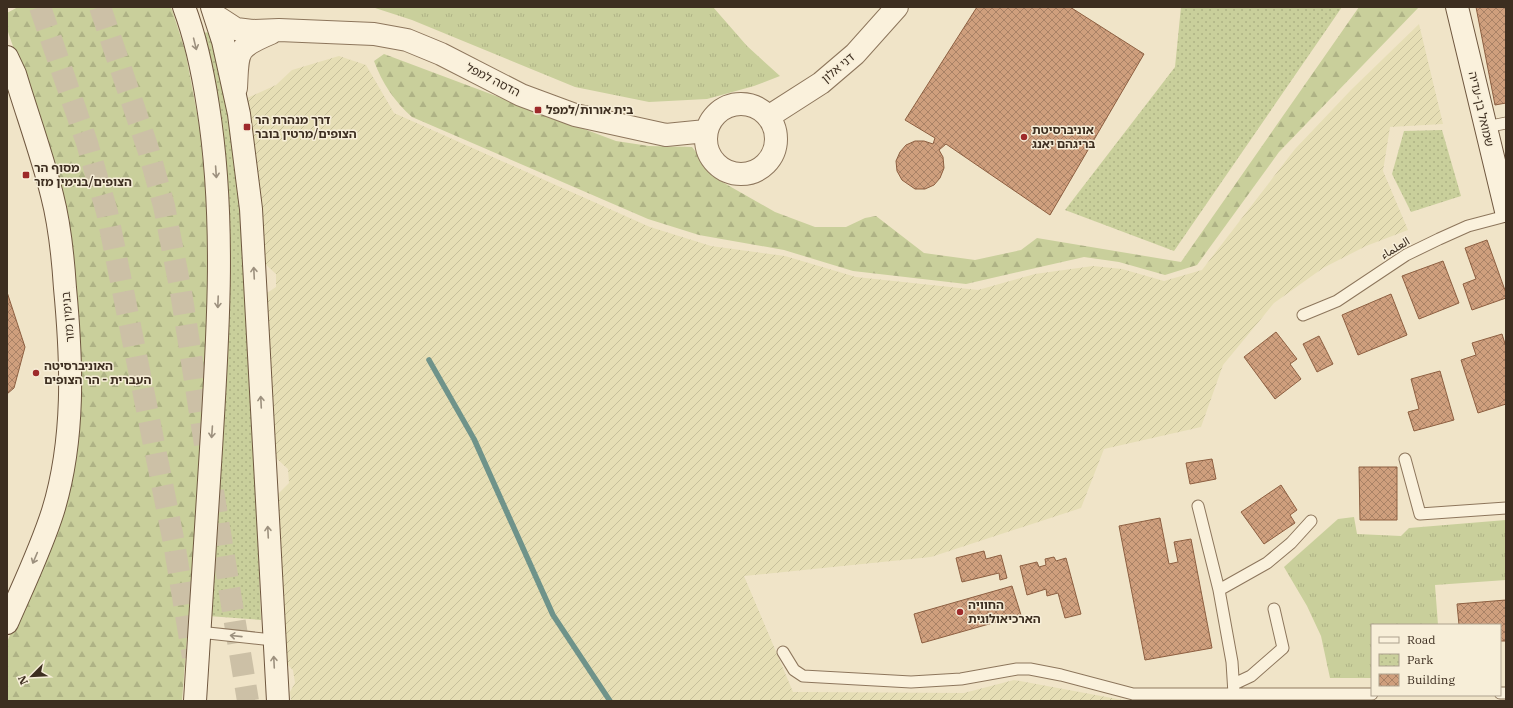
<svg xmlns="http://www.w3.org/2000/svg" width="1513" height="708" font-family="'IBM Plex Serif',Vazirmatn,'Noto Sans Hebrew',serif">
<defs>
<pattern id="farmland-furrows" width="10" height="10" patternUnits="userSpaceOnUse"><rect width="10" height="10" fill="#e6deb5"/><path d="M-1 1l2-2M0 10L10 0M9 11l2-2" fill="none" stroke="#c6bf9b"/></pattern>
<pattern id="grass-tufts" width="24" height="20" patternUnits="userSpaceOnUse"><rect width="24" height="20" fill="#c9cf9b"/><path d="M3 7l-1-3M5 7V3M7 7l1-3M15 17l-1-3M17 17v-4M19 17l1-3" fill="none" stroke="#aeb285"/></pattern>
<pattern id="forest-firs" width="22" height="20" patternUnits="userSpaceOnUse"><rect width="22" height="20" fill="#c9cf9b"/><path d="M5 1l3.5 6h-7zM16 11l3.5 6h-7z" fill="#aeb285"/></pattern>
<pattern id="park-dots" width="8" height="8" patternUnits="userSpaceOnUse"><rect width="8" height="8" fill="#c9cf9b"/><path d="M2 2h.1M6 6h.1" fill="none" stroke="#aeb285" stroke-width="1.8" stroke-linecap="round"/></pattern>
<pattern id="building-cross-hatch" width="8" height="8" patternUnits="userSpaceOnUse"><rect width="8" height="8" fill="#cf9f7d"/><path d="M0 0l8 8M0 8l8-8" fill="none" stroke="#a98266"/></pattern>
</defs>
<rect width="100%" height="100%" fill="#f0e4c8"/>
<path fill="url(#farmland-furrows)" d="M 1419,24 L 1443,124 L 1390,127 L 1383,171 L 1408,230 L 1366,246 L 1323,268 L 1274,303 L 1223,365 L 1201,427 L 1104,449 L 1081,508 L 931,557 L 744,576 L 793,692 L 964,693 L 1014,680 L 1128,701 L 291,701 L 290,692 L 295,683 L 293,670 L 284,661 L 278,494 L 289,483 L 288,469 L 276,458 L 267,293 L 276,287 L 276,274 L 265,264 L 245,99 L 276,85 L 292,70 L 339,56 L 366,65 L 394,113 L 650,227 L 711,246 L 785,256 L 856,277 L 978,290 L 1035,274 L 1093,266 L 1122,269 L 1164,281 L 1202,270 L 1295,149 L 1351,90 Z"/>
<path fill="url(#grass-tufts)" d="M 372,7 L 713,7 L 747,46 L 780,76 L 754,86 L 707,99 L 649,102 L 575,87 L 412,20 Z
M 1354,517 L 1357,534 L 1401,536 L 1409,528 L 1506,520 L 1506,580 L 1435,585 L 1438,625 L 1372,625 L 1372,678 L 1330,678 L 1321,636 L 1307,606 L 1284,567 L 1338,519 Z"/>
<path fill="url(#forest-firs)" d="M 18,7 L 171,7 L 185,50 L 200,129 L 208,215 L 209,351 L 182,701 L 7,701 L 7,642 L 48,548 L 73,447 L 37,116 L 7,29 L 7,13 Z
M 1359,7 L 1419,7 L 1279,152 L 1197,265 L 1165,275 L 1119,262 L 1084,257 L 966,284 L 853,271 L 784,250 L 699,235 L 648,219 L 412,117 C 395,102 382,83 374,61 L 384,54 L 616,141 L 649,146 L 692,147 L 717,179 L 775,212 L 815,227 L 846,227 L 865,218 L 876,216 L 924,253 L 975,260 L 1021,250 L 1037,238 L 1181,262 Z"/>
<path fill="url(#park-dots)" d="M 1181,7 L 1342,7 L 1174,251 L 1065,210 L 1175,67 Z
M 213,32 L 236,146 L 247,270 L 261,620 L 208,616 L 221,440 L 200,33 Z
M 1442,130 L 1461,196 L 1411,212 L 1392,174 L 1404,131 Z"/>
<g fill="none" stroke-linecap="round" stroke-linejoin="round">
<path stroke="#6f938a" stroke-width="5.5" d="M 429,360 L 474,439 L 553,615 L 610,701"/>
</g>
<path fill="url(#building-cross-hatch)" stroke="#8d5f41" d="M 977,7 L 1070,7 L 1144,54 L 1050,215 L 946,144 L 939,150 L 943,157 L 944,168 L 940,178 L 934,185 L 925,189 L 915,189 L 902,180 L 897,171 L 896,161 L 900,152 L 906,145 L 915,141 L 924,141 L 933,144 L 935,138 L 905,120 Z
M 1476,7 L 1506,7 L 1506,103 L 1495,105 Z
M 1487,240 L 1506,293 L 1506,298 L 1472,310 L 1463,284 L 1476,279 L 1465,248 Z
M 1443,261 L 1459,303 L 1419,319 L 1402,276 Z
M 7,292 L 25,347 L 14,388 L 7,394 Z
M 1391,294 L 1407,335 L 1358,355 L 1342,315 Z
M 1276,332 L 1297,359 L 1290,364 L 1301,379 L 1275,399 L 1244,357 Z
M 1502,334 L 1506,347 L 1506,404 L 1478,413 L 1461,360 L 1476,355 L 1472,343 Z
M 1319,336 L 1333,364 L 1317,372 L 1303,344 Z
M 1440,371 L 1454,420 L 1414,431 L 1408,412 L 1419,409 L 1411,379 Z
M 1212,459 L 1216,479 L 1190,484 L 1186,463 Z
M 1359,467 L 1397,467 L 1397,520 L 1360,520 Z
M 1281,485 L 1297,510 L 1290,515 L 1295,523 L 1264,544 L 1241,512 Z
M 1160,518 L 1169,564 L 1178,562 L 1174,542 L 1191,539 L 1212,648 L 1145,660 L 1119,526 Z
M 984,551 L 986,559 L 1001,555 L 1007,578 L 1000,580 L 999,573 L 962,582 L 956,558 Z
M 1054,557 L 1056,561 L 1066,558 L 1081,614 L 1065,618 L 1058,593 L 1047,596 L 1046,589 L 1027,595 L 1020,566 L 1037,562 L 1039,567 L 1046,565 L 1045,559 Z
M 1012,586 L 1021,615 L 922,643 L 914,614 Z
M 1506,600 L 1506,641 L 1500,641 L 1500,625 L 1459,625 L 1457,604 Z"/>
<g fill="none" stroke-linecap="round" stroke-linejoin="round">
<path stroke="#ccc0a6" stroke-width="22" stroke-dasharray="22 11" stroke-linecap="butt" d="M 40,7 L 87,143 L 107,212 L 174,543 L 193,657
M 100,7 L 149,152 L 164,206 L 181,292 L 206,451
M 213,491 L 248,701"/>
<g stroke="#8d765c" stroke-width="13">
<path id="lane" d="M 1486,127 L 1506,123
M 1303,315 L 1337,301 L 1406,255 L 1439,239 L 1468,226 L 1506,216
M 1405,459 L 1420,514 L 1506,508
M 1198,506 L 1219,590 L 1232,662 L 1234,694 L 1372,694
M 1219,590 L 1267,563 L 1291,543 L 1311,521
M 199,632 L 273,640
M 783,652 L 794,670 L 803,676 L 911,682 L 961,679 L 1017,669 L 1030,669 L 1061,675 L 1133,694 L 1234,694
M 1234,684 L 1251,676 L 1283,648 L 1274,609
M 1500,693 L 1506,693"/>
</g>
<g stroke="#8d765c" stroke-width="24">
<path id="street" d="M 216,16 L 236,29 L 252,31 L 279,30 L 374,34 L 407,40 L 441,54 L 521,95 L 575,115 L 666,135 L 706,131
M 236,88 C 238,51 235,48 271,33
M706 139a35 35 0 1 1 70 0a35 35 0 1 1-70 0Z
M 768,117 L 821,83 L 855,54 L 897,7"/>
</g>
<g stroke="#6f573f" stroke-width="24">
<path id="secondary" d="M 184,7 C 196,39 203,73 208,106 C 226,219 218,335 211,449 C 205,533 200,617 195,701
M 212,7 L 223,41 L 239,114 L 251,209 L 278,701
M 1457,7 L 1506,211
M 7,57 L 15,74 C 27,114 42,155 52,195 C 60,226 63,257 65,288 C 72,362 75,439 53,511 C 41,549 23,586 7,623"/>
</g>
<use href="#lane" stroke="#faf1dc" stroke-width="11"/>
<use href="#street" stroke="#faf1dc" stroke-width="22"/>
<use href="#secondary" stroke="#faf1dc" stroke-width="22"/>
</g>
<defs><path id="oneway-shaft" d="M-6 0H5M1.5-3L5.5 0L1.5 3" fill="none" stroke-width="1.6" stroke-linecap="round" stroke-linejoin="round"/></defs>
<g stroke="#9c907e">
<use href="#oneway-shaft" transform="translate(195 44) rotate(76)"/>
<use href="#oneway-shaft" transform="translate(216 172) rotate(86)"/>
<use href="#oneway-shaft" transform="translate(254 273) rotate(-93)"/>
<use href="#oneway-shaft" transform="translate(218 302) rotate(92)"/>
<use href="#oneway-shaft" transform="translate(261 402) rotate(-93)"/>
<use href="#oneway-shaft" transform="translate(212 432) rotate(94)"/>
<use href="#oneway-shaft" transform="translate(268 532) rotate(-93)"/>
<use href="#oneway-shaft" transform="translate(35 558) rotate(113)"/>
<use href="#oneway-shaft" transform="translate(236 636) rotate(-174)"/>
<use href="#oneway-shaft" transform="translate(274 662) rotate(-93)"/>
</g>
<g fill="#9e2a2b" stroke="#f7eed8" stroke-width="1.5">
<rect x="534" y="106" width="8" height="8" rx="2"/>
<rect x="243" y="123" width="8" height="8" rx="2"/>
<circle cx="1024" cy="137" r="4"/>
<rect x="22" y="171" width="8" height="8" rx="2"/>
<circle cx="36" cy="373" r="4"/>
<circle cx="960" cy="612" r="4"/>
</g>
<g text-anchor="middle" stroke-width="3" stroke-linejoin="round" paint-order="stroke">
<g font-size="12" fill="#3d2e20" stroke="#f7eed8">
<text transform="translate(838 68) rotate(-40)" y="4">דני אלון</text>
<text transform="translate(493 80) rotate(27)" y="4">הדסה למפל</text>
<text transform="translate(1481 109) rotate(77)" y="4">שמואל בן-עדיה</text>
<text transform="translate(1395 248) rotate(-31)" y="4">العلماء</text>
<text transform="translate(68 317) rotate(-95)" y="4">בנימין מזר</text>
</g>
<g font-size="12" font-weight="bold" fill="#3d2e20" stroke="#f7eed8" text-anchor="start">
<text x="546" y="114">בית אורות/למפל</text>
<text x="255" y="124">דרך מנהרת הר<tspan x="255" dy="14">הצופים/מרטין בובר</tspan></text>
<text x="1032" y="134">אוניברסיטת<tspan x="1032" dy="14">בריגהם יאנג</tspan></text>
<text x="34" y="172">מסוף הר<tspan x="34" dy="14">הצופים/בנימין מזר</tspan></text>
<text x="44" y="370">האוניברסיטה<tspan x="44" dy="14">העברית - הר הצופים</tspan></text>
<text x="968" y="609">החוויה<tspan x="968" dy="14">הארכיאולוגית</tspan></text>
</g>
</g>
<rect width="1513" height="708" fill="none" stroke="#3d2e20" stroke-width="16"/>
<rect x="1371" y="624" width="130" height="72" fill="#f7eed8" stroke="#ada18e"/>
<rect x="1379" y="637" width="20" height="6" fill="#faf1dc" stroke="#ada18e"/>
<text x="1407" y="644" font-size="12" fill="#3d2e20">Road</text>
<rect x="1379" y="654" width="20" height="12" fill="url(#park-dots)" stroke="#ada18e"/>
<text x="1407" y="664" font-size="12" fill="#3d2e20">Park</text>
<rect x="1379" y="674" width="20" height="12" fill="url(#building-cross-hatch)" stroke="#ada18e"/>
<text x="1407" y="684" font-size="12" fill="#3d2e20">Building</text>
<g transform="translate(32 676) rotate(246)" stroke="#f7eed8" stroke-width="3" paint-order="stroke">
<path d="M0-3L7 15L0 10L-7 15Z" fill="#3d2e20"/>
<text y="-6" font-size="11" font-weight="bold" text-anchor="middle" fill="#3d2e20">N</text>
</g>
</svg>
